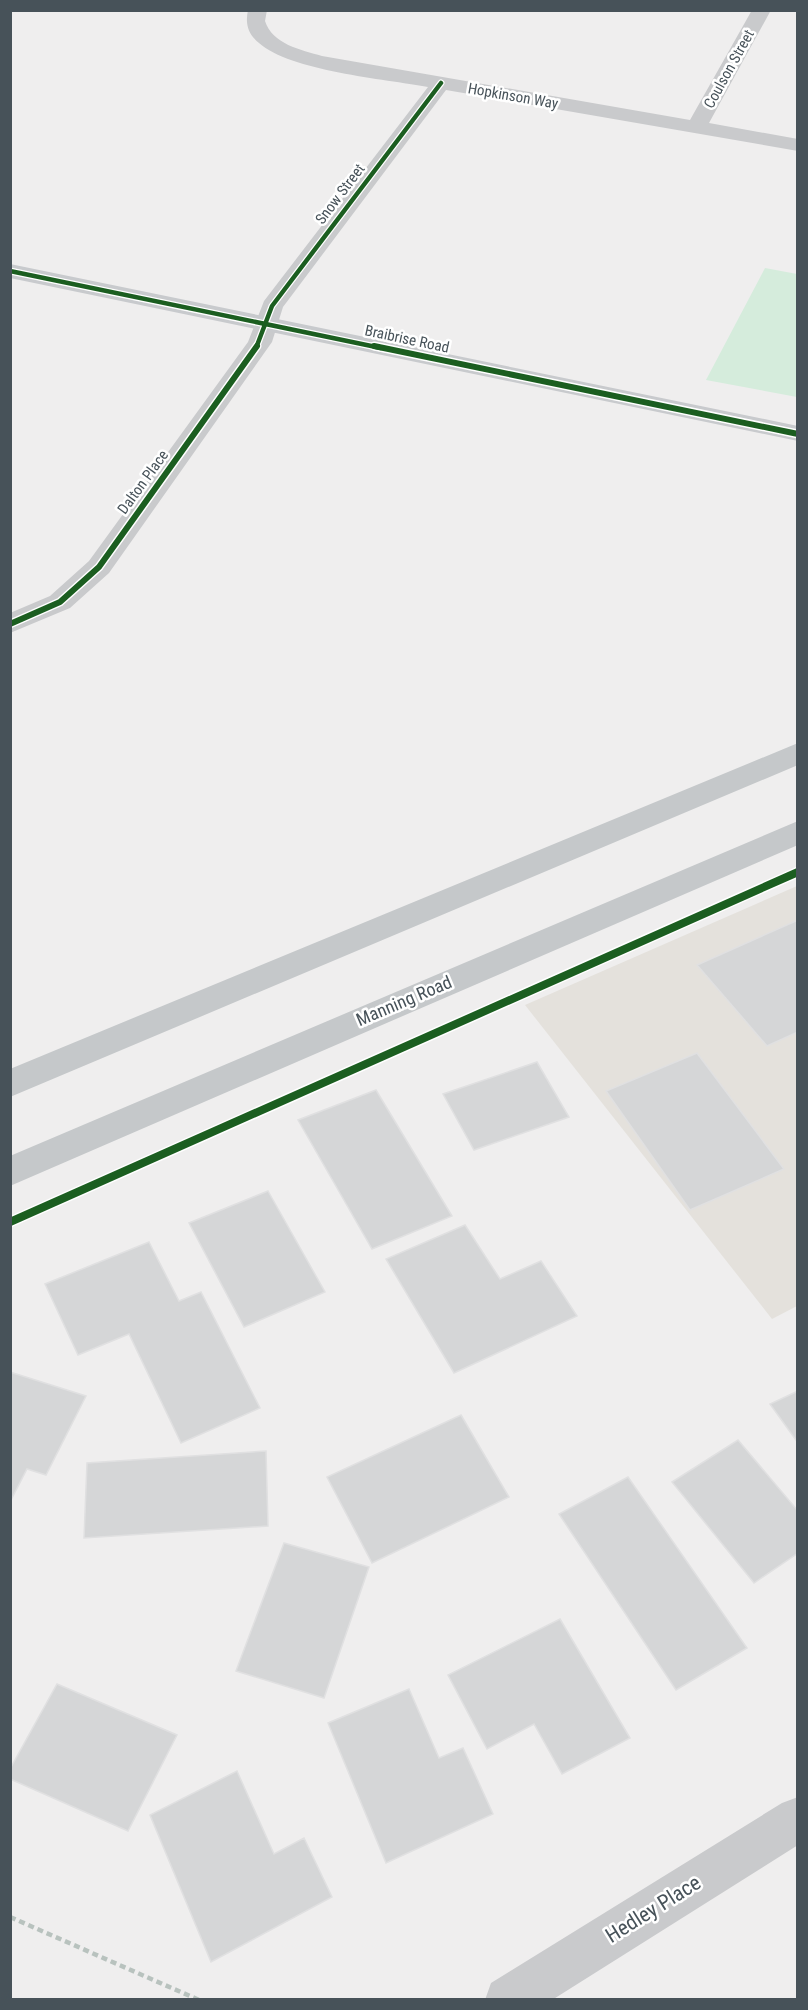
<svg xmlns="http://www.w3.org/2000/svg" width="808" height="2010" font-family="'Roboto Condensed',sans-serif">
<rect width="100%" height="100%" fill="#efeeee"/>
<path fill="#e4e1dc" d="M 797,886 L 797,1306 L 772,1319 L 525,1005 Z"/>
<path fill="#d5ecdc" d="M 765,268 L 797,274 L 797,397 L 706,380 Z"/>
<path fill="#d5d6d7" stroke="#e0e0e1" stroke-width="1.5" d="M 798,920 L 798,1032 L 767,1046 L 697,965 Z
M 697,1053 L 784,1169 L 690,1210 L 606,1091 Z
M 537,1062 L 569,1117 L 474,1150 L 443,1094 Z
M 376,1090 L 452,1216 L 372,1249 L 298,1120 Z
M 268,1191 L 325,1292 L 244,1327 L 189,1223 Z
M 465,1225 L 500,1279 L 541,1261 L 577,1316 L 454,1373 L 386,1259 Z
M 149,1242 L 179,1301 L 201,1292 L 260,1408 L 181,1443 L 129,1334 L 78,1355 L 45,1284 Z
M 10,1372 L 86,1396 L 46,1475 L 27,1469 L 10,1502 Z
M 798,1391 L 798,1443 L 770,1404 Z
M 461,1415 L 509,1497 L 372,1563 L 327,1477 Z
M 738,1440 L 798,1511 L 798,1553 L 754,1583 L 672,1482 Z
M 266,1451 L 268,1526 L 84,1538 L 87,1463 Z
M 628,1477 L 747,1648 L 676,1690 L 559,1514 Z
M 284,1543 L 369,1567 L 324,1698 L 236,1671 Z
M 560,1619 L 630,1738 L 562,1774 L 534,1724 L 487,1749 L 448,1675 Z
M 57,1684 L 177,1735 L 128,1831 L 10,1779 L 10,1769 Z
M 409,1689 L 439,1758 L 463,1748 L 493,1814 L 386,1863 L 328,1723 Z
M 237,1771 L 274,1854 L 304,1838 L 332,1897 L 211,1962 L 150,1815 Z"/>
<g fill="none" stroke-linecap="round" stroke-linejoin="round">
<path stroke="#b8c2be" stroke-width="4.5" stroke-dasharray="6 4" stroke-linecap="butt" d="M 10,1917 L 199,2000"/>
<path fill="#c9cacc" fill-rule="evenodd" d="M 248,10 L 267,10 L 265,21 C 272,44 301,50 322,56 L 690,120 L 752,10 L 771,10 L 709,123 L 798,139 L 798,151 L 446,90 L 283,307 L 272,342 L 109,573 L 70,608 L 10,633 L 10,613 L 50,596 L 89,561 L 248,342 L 264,301 L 428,87 C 385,79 290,71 259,43 C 248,34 245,24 248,10 Z
M 798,1797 L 798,1845 L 552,2000 L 485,2000 L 491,1983 L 782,1803 Z"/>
<path fill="#c8cacd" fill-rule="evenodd" d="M 10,264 L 798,426 L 798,441 L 10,278 Z"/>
<path fill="#c5c8ca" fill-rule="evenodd" d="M 798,743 L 798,765 L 10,1097 L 10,1069 Z
M 798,821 L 798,845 L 10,1186 L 10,1156 Z"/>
<g stroke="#fff" stroke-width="7">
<path id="cycleway-far2" d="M 10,271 L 381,348
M 256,348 L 272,306 L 441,83"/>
</g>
<g stroke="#fff" stroke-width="9">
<path id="cycleway-far1" d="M 374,346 L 798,434
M 10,624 L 60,602 L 99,567 L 257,346"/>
</g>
<g stroke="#fff" stroke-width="11">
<path id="cycleway" d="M 10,1222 L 798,872"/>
</g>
<use href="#cycleway-far2" stroke="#1b5e20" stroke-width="4.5"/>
<use href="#cycleway-far1" stroke="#1b5e20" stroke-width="6"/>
<use href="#cycleway" stroke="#1b5e20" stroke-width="8"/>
</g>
<g text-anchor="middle" stroke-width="5" stroke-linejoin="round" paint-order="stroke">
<g font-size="15" fill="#475259" stroke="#fff">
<text transform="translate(729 69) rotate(-61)" y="5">Coulson Street</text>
<text transform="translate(513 96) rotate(10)" y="5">Hopkinson Way</text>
<text transform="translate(340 194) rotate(-53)" y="5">Snow Street</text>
<text transform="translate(407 339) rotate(12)" y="5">Braibrise Road</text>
<text transform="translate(143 482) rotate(-54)" y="5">Dalton Place</text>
</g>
<g font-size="18" fill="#475259" stroke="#fff">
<text transform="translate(404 1001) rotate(-23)" y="6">Manning Road</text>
</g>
<g font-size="21" fill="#475259" stroke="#fff">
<text transform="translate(653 1909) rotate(-32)" y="7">Hedley Place</text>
</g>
</g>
<rect width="808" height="2010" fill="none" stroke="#475259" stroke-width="24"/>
</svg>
